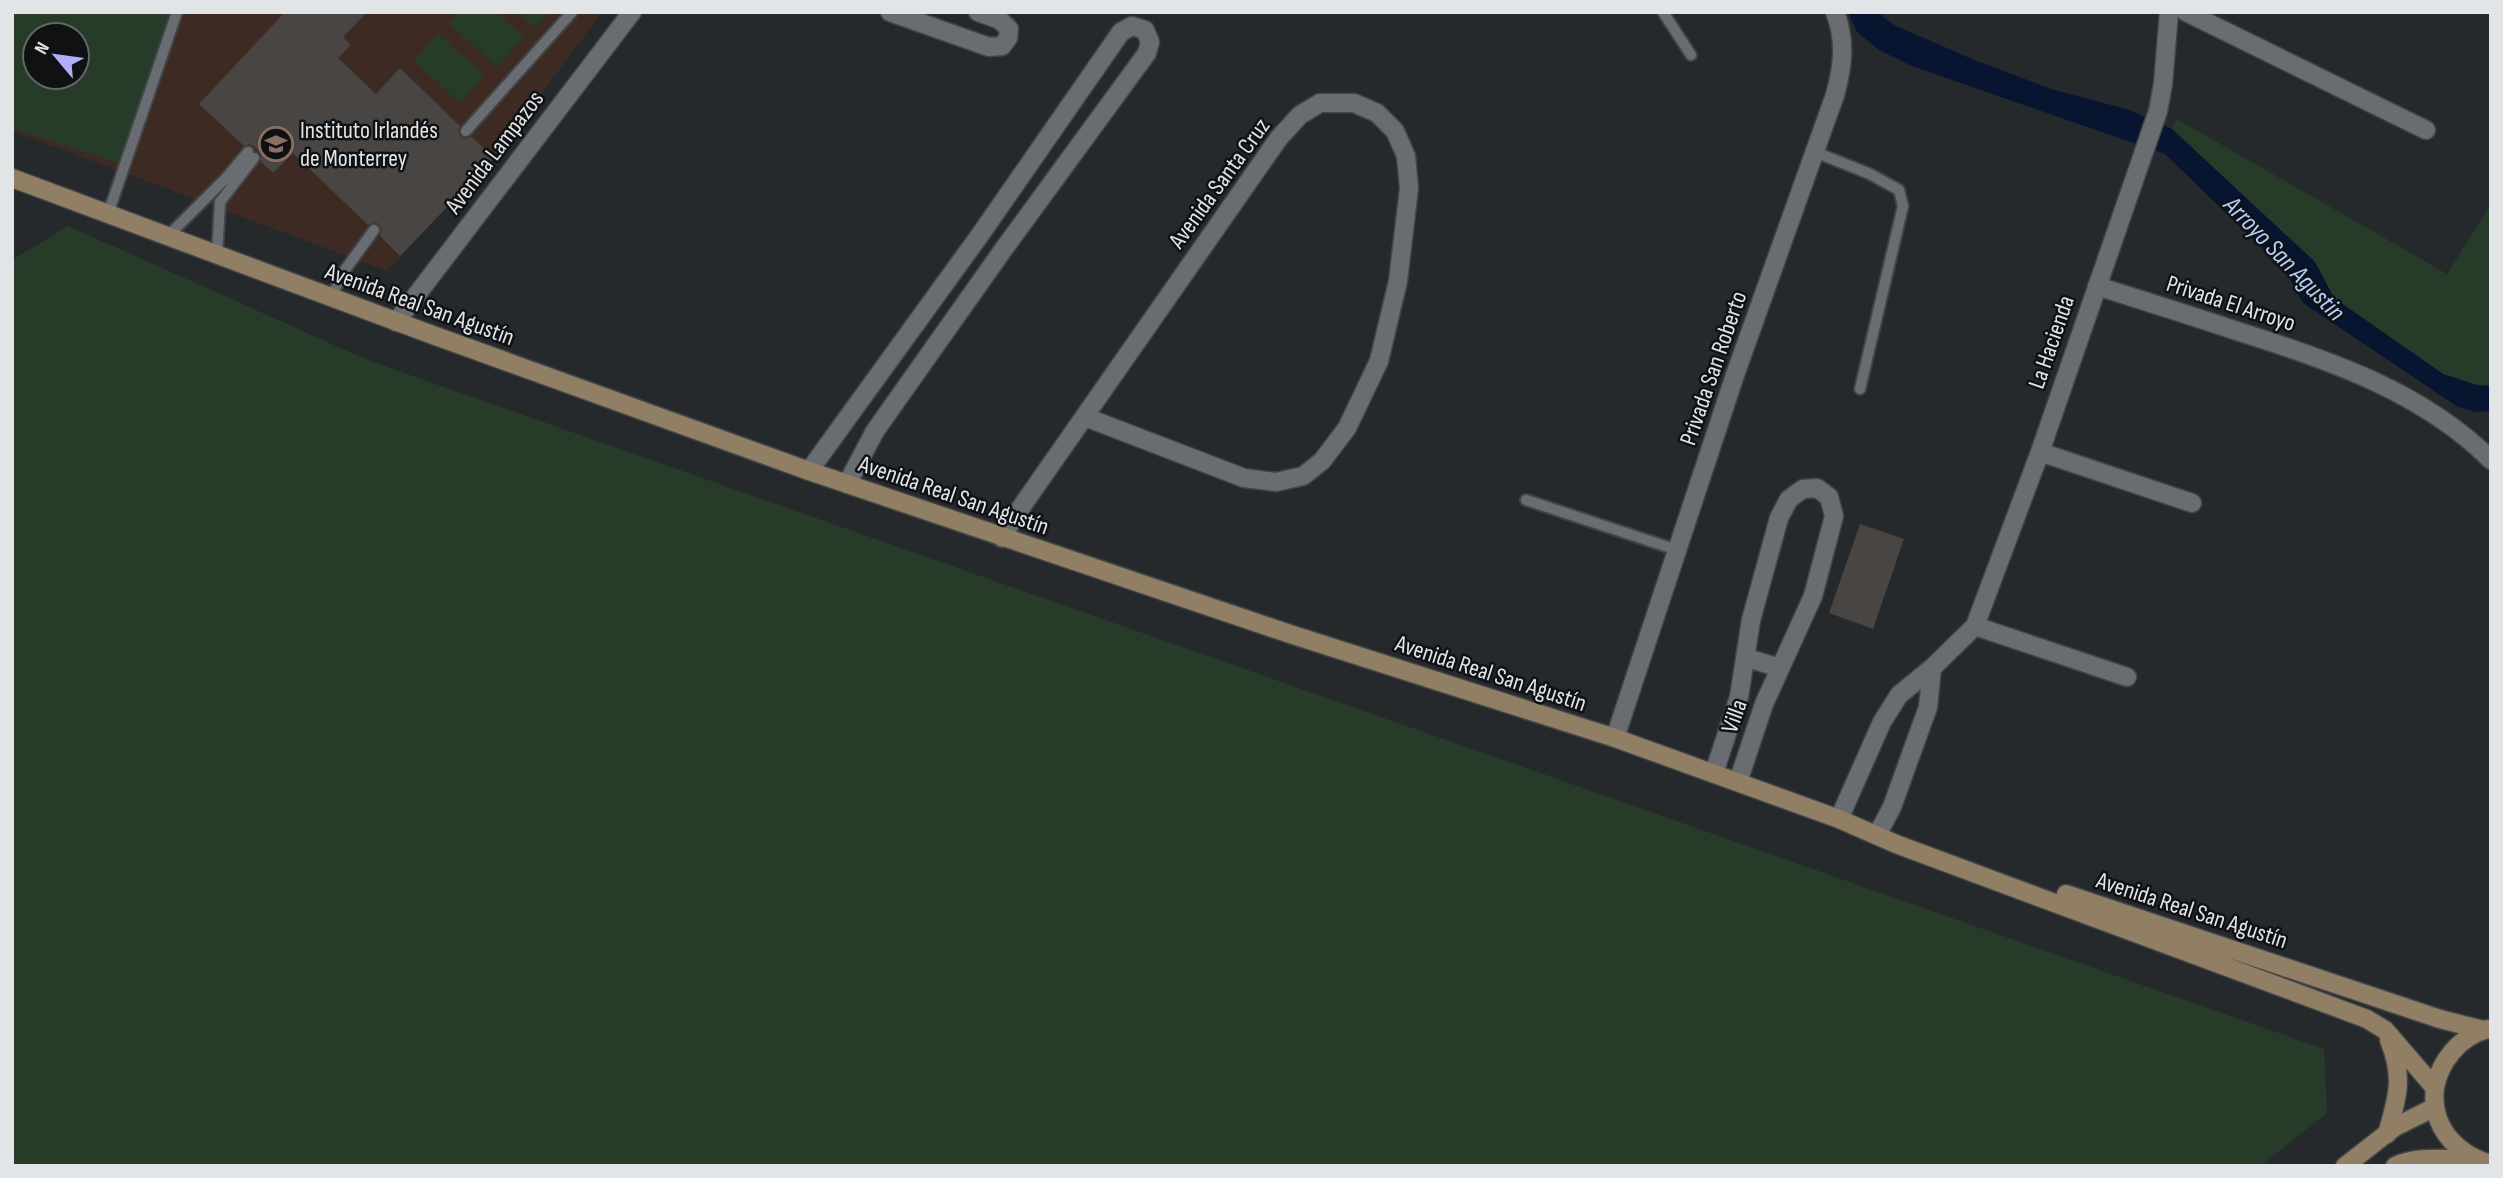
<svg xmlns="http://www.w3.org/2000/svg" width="2503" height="1178" font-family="'Sofia Sans Condensed',sans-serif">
<rect width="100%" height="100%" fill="#25292c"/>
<path fill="#3d2b23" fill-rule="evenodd" d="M 12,12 L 602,12 L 494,158 L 387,271 L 12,131 ZM 35,35 L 77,35 L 77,77 L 35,77 Z"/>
<path fill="#263c29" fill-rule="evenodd" d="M 12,12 L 172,12 L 122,164 L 12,128 ZM 35,35 L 77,35 L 77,77 L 35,77 Z
M 459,12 L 497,12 L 524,38 L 497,67 L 449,23 Z
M 518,12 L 549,12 L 535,28 Z
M 438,34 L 484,76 L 460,103 L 414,61 Z
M 2177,119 L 2447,274 L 2491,204 L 2491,386 L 2477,385 L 2443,374 L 2334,298 L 2315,262 L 2172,129 Z
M 68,226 L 370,361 L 2324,1049 L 2327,1113 L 2260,1166 L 12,1166 L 12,260 Z"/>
<path fill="#071530" d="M 1848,12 L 1877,12 L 1894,25 L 1972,59 L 2051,89 L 2130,110 L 2172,129 L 2315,262 L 2334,298 L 2443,374 L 2477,385 L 2491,386 L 2491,411 L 2476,412 L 2458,407 L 2303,303 L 2285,270 L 2165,154 L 1912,66 L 1879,50 L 1857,32 Z"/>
<path fill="#484542" d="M 285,12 L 367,12 L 343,37 L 351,45 L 338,58 L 376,94 L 400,68 L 460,126 L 458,130 L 460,136 L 465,139 L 472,137 L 494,158 L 400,256 L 380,236 L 382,230 L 379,224 L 374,222 L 368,225 L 293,153 L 273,173 L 261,162 L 261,154 L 254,146 L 249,144 L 244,146 L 199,104 Z
M 1860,524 L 1904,539 L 1873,629 L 1829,613 Z"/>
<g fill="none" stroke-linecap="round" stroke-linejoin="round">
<g stroke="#414547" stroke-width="14">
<path id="service" d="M 1663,12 L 1691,55
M 466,131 L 572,12
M 1815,152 L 1870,174 L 1899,190 L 1903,206 L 1860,389
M 108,214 L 177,12
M 168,236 L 226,178 L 248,152
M 217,255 L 220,202 L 254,158
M 331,297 L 345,270 L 374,230
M 1526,500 L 1677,550"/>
</g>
<g stroke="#414547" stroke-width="21">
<path id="minor" d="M 890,12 L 989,47 L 1002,46 L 1008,38 L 1009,29 L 1000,20 L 978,12
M 2186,12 L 2426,130
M 2097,286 C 2144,301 2192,316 2240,332 C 2329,360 2423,392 2491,460
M 2040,452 L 2192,503
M 809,471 L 980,235 L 1121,32 L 1132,26 L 1145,30 L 1150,42 L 1147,53 L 1003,250 L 875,431 L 847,484
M 1002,538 L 1015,516 L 1279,138 L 1300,115 L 1320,103 L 1354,103 L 1377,113 L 1395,131 L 1406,156 L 1409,188 L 1398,281 L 1379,361 L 1347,428 L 1322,461 L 1303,476 L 1276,482 L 1244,478 L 1085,417
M 1975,626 L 2127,677
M 1747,658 L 1780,668
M 1615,738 L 1735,375 L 1835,95 C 1843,66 1846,41 1835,12
M 1714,773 L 1739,697 L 1751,620 L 1779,518 L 1789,499 L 1803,489 L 1817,488 L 1829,497 L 1834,516 L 1813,596 L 1764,704 L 1738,782
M 1839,819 L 1882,722 L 1899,695 L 1932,668 L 1975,626 L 2040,452 L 2158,111 L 2163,84 L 2169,12
M 1877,835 L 1892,807 L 1928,707 L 1932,668"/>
</g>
<g stroke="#414547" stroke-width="21">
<path id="tertiary" d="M 396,322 L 632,12"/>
</g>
<g stroke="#414547" stroke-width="21">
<path id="secondary" d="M 12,178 L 430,334 L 809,471 L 1290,634 L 1615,738 L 1839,819 L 1896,844 L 2367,1019 L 2385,1030 L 2435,1088
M 2066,894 L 2440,1019 L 2483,1030
M 2488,1029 C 2475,1032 2461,1041 2452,1052 C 2416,1095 2438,1150 2491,1164
M 2387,1134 C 2398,1096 2404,1077 2389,1040
M 2345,1166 L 2395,1127 L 2435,1107
M 2395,1166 C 2418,1155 2448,1160 2473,1159"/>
</g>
<use href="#service" stroke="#696d71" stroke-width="10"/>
<use href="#minor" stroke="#696d71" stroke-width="18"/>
<use href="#tertiary" stroke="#696d71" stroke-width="18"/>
<use href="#secondary" stroke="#907e65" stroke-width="18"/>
</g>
<defs>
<g id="university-ring" transform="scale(1.75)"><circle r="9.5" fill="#101113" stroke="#8d6e63" stroke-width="1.5"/><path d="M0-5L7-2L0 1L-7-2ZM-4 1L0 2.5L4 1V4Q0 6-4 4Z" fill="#8d6e63"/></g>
</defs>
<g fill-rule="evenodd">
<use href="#university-ring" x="276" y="144"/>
</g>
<g text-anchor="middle" stroke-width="5" stroke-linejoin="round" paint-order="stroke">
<g font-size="24" fill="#e2e5e7" stroke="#101113" text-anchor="start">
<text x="300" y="138">Instituto Irlandés<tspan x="300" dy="28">de Monterrey</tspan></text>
</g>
<g font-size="24" fill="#e2e5e7" stroke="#101113">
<text transform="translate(494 152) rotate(-53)" y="8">Avenida Lampazos</text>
<text transform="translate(1219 183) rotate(-54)" y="8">Avenida Santa Cruz</text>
<text transform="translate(2231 303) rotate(18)" y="8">Privada El Arroyo</text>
<text transform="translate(420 304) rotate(20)" y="8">Avenida Real San Agustín</text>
<text transform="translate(2051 342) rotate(-71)" y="8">La Hacienda</text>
<text transform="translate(1713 368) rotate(-71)" y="8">Privada San Roberto</text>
<text transform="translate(954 495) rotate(19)" y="8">Avenida Real San Agustín</text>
<text transform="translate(1491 673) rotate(18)" y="8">Avenida Real San Agustín</text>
<text transform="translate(1734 716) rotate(-70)" y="8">Villa</text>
<text transform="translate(2192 910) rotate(18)" y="8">Avenida Real San Agustín</text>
</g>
<g font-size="26" font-style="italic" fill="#b3cdfb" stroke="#101113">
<text transform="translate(2285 258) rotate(46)" y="9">Arroyo San Agustin</text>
</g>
</g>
<rect width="2503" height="1178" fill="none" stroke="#e2e5e7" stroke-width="28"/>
<g transform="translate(56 56) rotate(299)"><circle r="33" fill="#101113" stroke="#646668" stroke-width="2"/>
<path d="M0-5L12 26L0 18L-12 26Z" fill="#b0adfa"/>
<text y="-10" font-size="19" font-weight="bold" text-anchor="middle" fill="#e2e5e7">N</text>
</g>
</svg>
